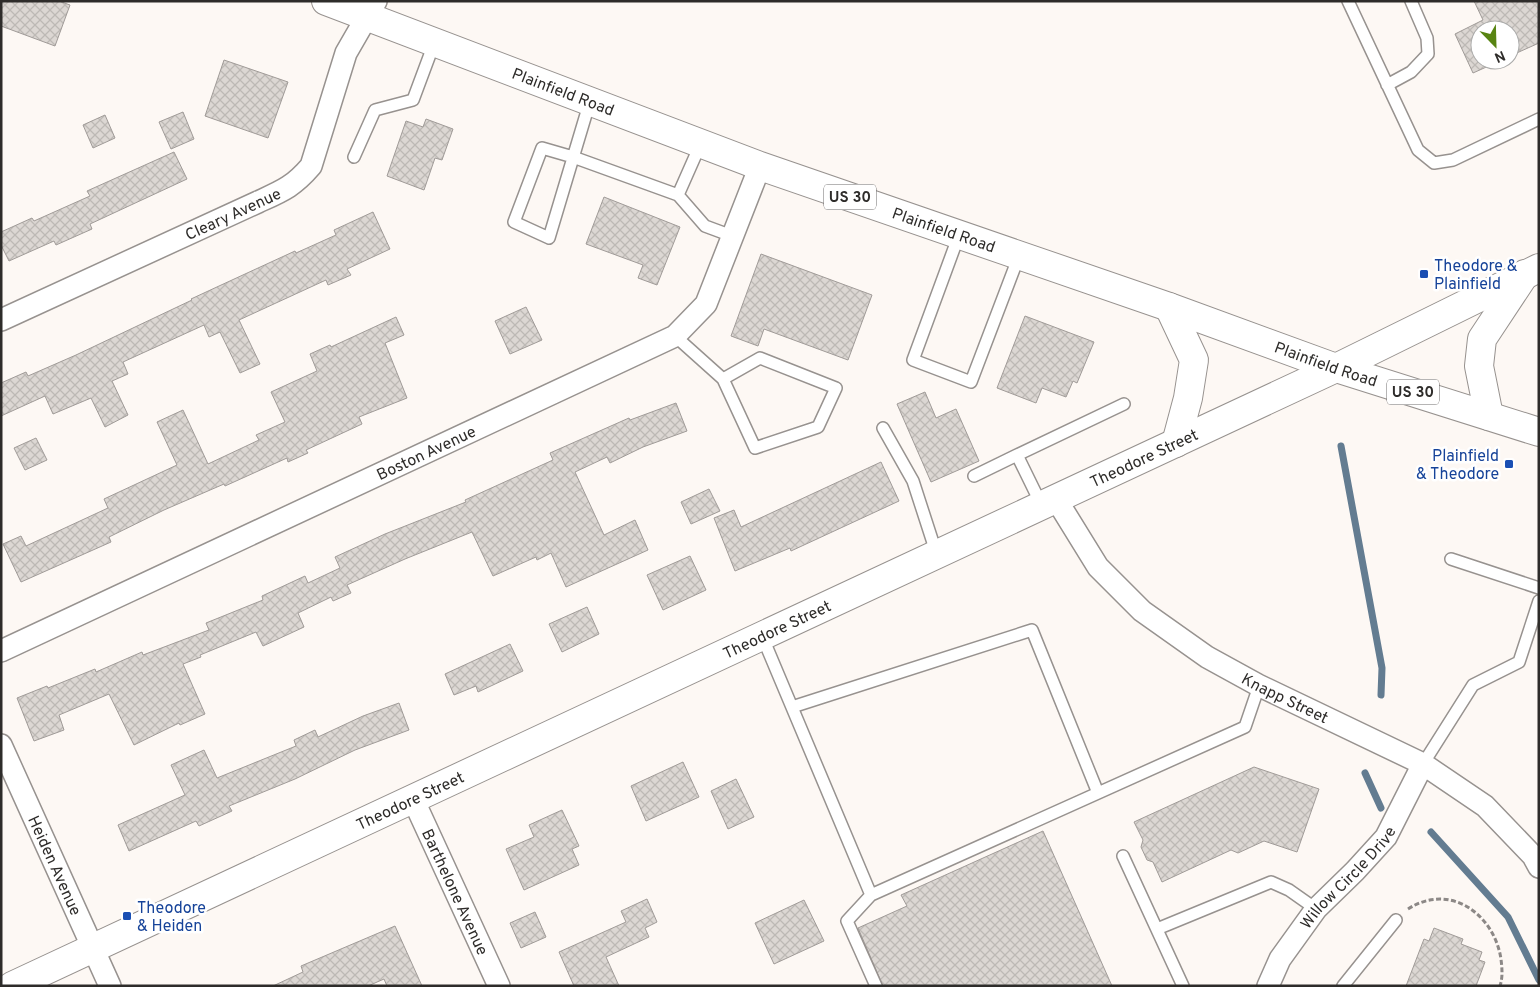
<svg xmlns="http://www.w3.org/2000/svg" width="1540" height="987" font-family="Overpass,sans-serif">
<defs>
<pattern id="building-cross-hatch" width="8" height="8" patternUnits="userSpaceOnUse" patternTransform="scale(1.25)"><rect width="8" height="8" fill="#dcd7d3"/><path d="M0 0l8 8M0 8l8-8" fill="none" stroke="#bdb9b5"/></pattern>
</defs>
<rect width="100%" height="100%" fill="#fdf8f4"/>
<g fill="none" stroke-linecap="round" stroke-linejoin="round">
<path stroke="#637c91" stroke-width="7" d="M 1341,446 L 1382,668 L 1381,695
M 1365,773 L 1381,808
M 1431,832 L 1508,917 L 1539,980"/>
</g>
<path fill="url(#building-cross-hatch)" stroke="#a09b98" d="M 1,1 L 59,1 L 70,5 L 55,46 L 1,26 Z
M 1474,1 L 1539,1 L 1539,43 L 1510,56 L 1510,30 L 1480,30 L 1480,60 L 1502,60 L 1473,73 L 1455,34 L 1483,20 Z
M 224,60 L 288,82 L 268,138 L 205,116 Z
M 183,112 L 194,139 L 171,149 L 159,122 Z
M 105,115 L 115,138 L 93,148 L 83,125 Z
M 426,119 L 453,129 L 442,160 L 435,158 L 424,190 L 387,176 L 406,121 L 423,127 Z
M 174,152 L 187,179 L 90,224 L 92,229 L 56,245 L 54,241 L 9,261 L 1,245 L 1,232 L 32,218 L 34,221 L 90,196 L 87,191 Z
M 604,197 L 680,227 L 657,285 L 638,278 L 643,265 L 586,244 Z
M 373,212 L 390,249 L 347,269 L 351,275 L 328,285 L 326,280 L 239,320 L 260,364 L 240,373 L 220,332 L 209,337 L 204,325 L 123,362 L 128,374 L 112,381 L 128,415 L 105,427 L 91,398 L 53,414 L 45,396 L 1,416 L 1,383 L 26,372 L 28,376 L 76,355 L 192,300 L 191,299 L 219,286 L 295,251 L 296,253 L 336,235 L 334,230 Z
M 761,254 L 872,295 L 848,360 L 764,329 L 758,346 L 731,336 Z
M 526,307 L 542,340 L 510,354 L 495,321 Z
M 1025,316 L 1094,342 L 1077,383 L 1073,381 L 1066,397 L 1042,388 L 1036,403 L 997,388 Z
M 396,317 L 404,335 L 385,343 L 407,398 L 359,417 L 362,424 L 306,450 L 308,453 L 288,462 L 287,458 L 225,486 L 224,484 L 164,510 L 109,537 L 111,542 L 21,582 L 3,544 L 21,536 L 26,546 L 108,508 L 104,499 L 177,465 L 157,422 L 183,410 L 208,464 L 259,440 L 256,435 L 285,422 L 271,392 L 317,371 L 310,354 L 330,345 L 331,347 Z
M 925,392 L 936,418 L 956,409 L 979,461 L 931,482 L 897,404 Z
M 676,403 L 687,431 L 643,447 L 610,463 L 607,457 L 575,472 L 604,535 L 635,520 L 648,550 L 566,587 L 551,553 L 537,560 L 536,557 L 493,576 L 472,532 L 405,559 L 347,585 L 351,593 L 333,601 L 331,597 L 298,613 L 304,627 L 263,646 L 256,632 L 200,655 L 201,657 L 183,664 L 205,714 L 180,725 L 179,723 L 134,745 L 109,694 L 59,715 L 64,730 L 34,741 L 17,698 L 47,686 L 48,688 L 95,669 L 96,672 L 142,652 L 143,655 L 209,630 L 206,623 L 263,600 L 262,596 L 305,576 L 308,583 L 340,568 L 335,557 L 385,534 L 466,502 L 465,500 L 553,460 L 550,453 L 629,418 L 630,420 Z
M 36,438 L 47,460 L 25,470 L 14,448 Z
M 881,462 L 899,501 L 791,551 L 790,548 L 735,571 L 714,518 L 734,510 L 741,527 Z
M 709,489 L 720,511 L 691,524 L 681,502 Z
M 690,556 L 706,590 L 663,610 L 647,575 Z
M 587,607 L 599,634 L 562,652 L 549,624 Z
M 510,644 L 523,671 L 478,692 L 476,686 L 454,695 L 445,674 Z
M 399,703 L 409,730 L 355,750 L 295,779 L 229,806 L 232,811 L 199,826 L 196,821 L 129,851 L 118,825 L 185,795 L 171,765 L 204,750 L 217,778 L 296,746 L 294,740 L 315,730 L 318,737 L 363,716 Z
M 683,762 L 699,797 L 646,821 L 631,786 Z
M 1254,767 L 1319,789 L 1297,852 L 1264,841 L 1238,853 L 1231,850 L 1162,882 L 1153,862 L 1147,860 L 1141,847 L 1143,840 L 1134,822 Z
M 736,779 L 754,817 L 728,829 L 711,791 Z
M 562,810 L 579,846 L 572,849 L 579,865 L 524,890 L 506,849 L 534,837 L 529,825 Z
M 1043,831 L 1112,986 L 883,986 L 858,928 L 907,906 L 901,895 Z
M 647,899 L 657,922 L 645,928 L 649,937 L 606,957 L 619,986 L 574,986 L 559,952 L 626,922 L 621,911 Z
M 804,900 L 824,941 L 774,964 L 755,923 Z
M 535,912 L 546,937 L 521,948 L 510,923 Z
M 395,926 L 422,986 L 387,986 L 384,979 L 368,986 L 273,986 L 303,972 L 301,966 Z
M 1434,928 L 1463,939 L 1461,944 L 1482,952 L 1479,960 L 1485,962 L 1476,986 L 1406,986 L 1424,939 L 1429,941 Z"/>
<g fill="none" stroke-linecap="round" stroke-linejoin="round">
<g stroke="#97928f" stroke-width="14">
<path id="service" d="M 1348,1 L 1418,150 L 1434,163 L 1453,160 L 1539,119
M 1387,85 L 1411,72 L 1428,54 L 1427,38 L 1411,1
M 590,101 L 549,238 L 514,222 L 542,148 L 573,157 L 678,195 L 701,143
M 354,157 L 375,110 L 413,100 L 435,41
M 678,195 L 705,226 L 732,236
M 959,235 L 913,360 L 971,382 L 1019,256
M 675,336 L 723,379 L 755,448 L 818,427 L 836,388 L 760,358 L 723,379
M 883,428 L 913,481 L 937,555
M 1017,455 L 1124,404
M 974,476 L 1017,455 L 1042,506
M 1451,559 L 1539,588
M 762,636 L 871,895 L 1245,727 L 1259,686
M 792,707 L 1032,630 L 1098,793
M 1423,764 L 1473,685 L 1519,662 L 1539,601
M 1123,856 L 1183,986
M 871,895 L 847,921 L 876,986
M 1157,929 L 1271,882 L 1289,890 L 1316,909
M 1343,986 L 1396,920"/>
</g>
<g stroke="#97928f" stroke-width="24">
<g id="minor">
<path id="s1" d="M 1,320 L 258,202 C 282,191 293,187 311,166 L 346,53 L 376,1"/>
<path id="s2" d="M 1056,499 L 1098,567 L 1142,611 L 1207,657 L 1258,685 L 1423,764 L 1485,806 L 1533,856 L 1539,867"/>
<path id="s3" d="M 1,651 L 675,336 L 706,304 L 760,166"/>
<path id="s4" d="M 1,745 L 110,986"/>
<path id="s5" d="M 413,799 L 499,986"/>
<path id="s6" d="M 1268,986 L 1280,959 L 1316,909 L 1355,871 L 1386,837 L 1423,764"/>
</g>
</g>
<g stroke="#97928f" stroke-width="30">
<g id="secondary">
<path id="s7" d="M 12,986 L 1336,368 L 1539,268"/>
</g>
</g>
<g stroke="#97928f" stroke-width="30">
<g id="primary">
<path id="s8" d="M 326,1 L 760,166 L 1169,307 L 1336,368 L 1539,432"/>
<path d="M 1169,307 L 1194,360 L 1188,398 L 1176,443"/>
<path d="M 1489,416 L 1479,366 L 1482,339 L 1525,274"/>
</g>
</g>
<path stroke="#8c8886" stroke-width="3" stroke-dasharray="5 2.5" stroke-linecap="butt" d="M 1408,909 C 1450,882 1494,914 1501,959 C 1502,968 1503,977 1500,986"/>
<use href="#service" stroke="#fff" stroke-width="11"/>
<use href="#minor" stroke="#fff" stroke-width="21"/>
<use href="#secondary" stroke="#fff" stroke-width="28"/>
<use href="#primary" stroke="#fff" stroke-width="28"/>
</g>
<g fill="#1a4fb4" stroke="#fff" stroke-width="2">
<rect x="1419" y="269" width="10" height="10" rx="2.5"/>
<rect x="1504" y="459" width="10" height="10" rx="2.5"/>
<rect x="122" y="911" width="10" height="10" rx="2.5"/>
</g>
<g text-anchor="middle" stroke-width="5" stroke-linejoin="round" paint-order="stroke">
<g fill="#fff" stroke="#6d6b6a" stroke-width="1">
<rect x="824" y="184.5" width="52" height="25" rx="4"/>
<rect x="1387" y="379.5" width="52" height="25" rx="4"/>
</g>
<g font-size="15" font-weight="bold" fill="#2e2c2a">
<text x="850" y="202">US 30</text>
<text x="1413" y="397">US 30</text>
</g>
<g font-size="16" fill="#2e2c2a" stroke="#fff">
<text dy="6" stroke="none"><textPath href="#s8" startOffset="254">Plainfield Road</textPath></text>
<text dy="6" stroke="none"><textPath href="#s1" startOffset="255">Cleary Avenue</textPath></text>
<text dy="6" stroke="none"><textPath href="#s8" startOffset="659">Plainfield Road</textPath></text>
<text dy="6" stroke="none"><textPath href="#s8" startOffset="1064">Plainfield Road</textPath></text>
<text dy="6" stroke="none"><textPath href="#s3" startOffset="469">Boston Avenue</textPath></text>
<text dy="6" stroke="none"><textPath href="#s7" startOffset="1249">Theodore Street</textPath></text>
<text dy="6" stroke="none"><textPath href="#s7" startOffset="844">Theodore Street</textPath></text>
<text dy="6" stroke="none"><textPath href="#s2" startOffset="310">Knapp Street</textPath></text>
<text dy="6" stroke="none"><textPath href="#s7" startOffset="439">Theodore Street</textPath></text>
<text dy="6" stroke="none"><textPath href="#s4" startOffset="132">Heiden Avenue</textPath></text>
<text dy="6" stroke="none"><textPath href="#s6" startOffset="136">Willow Circle Drive</textPath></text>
<text dy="6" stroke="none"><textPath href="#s5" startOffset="102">Barthelone Avenue</textPath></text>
</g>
<g font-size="16" fill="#164399" stroke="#fff" text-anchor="start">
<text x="1434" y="271">Theodore &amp;<tspan x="1434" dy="18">Plainfield</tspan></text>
<text x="1499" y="461" text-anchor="end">Plainfield<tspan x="1499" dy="18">&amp; Theodore</tspan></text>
<text x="137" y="913">Theodore<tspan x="137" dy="18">&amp; Heiden</tspan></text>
</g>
</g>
<rect width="1540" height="987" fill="none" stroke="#2e2c2a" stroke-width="5"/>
<g transform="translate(1495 45) rotate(157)"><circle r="24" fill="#ffffff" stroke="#ababaa"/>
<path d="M0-4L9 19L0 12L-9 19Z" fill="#588412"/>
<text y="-8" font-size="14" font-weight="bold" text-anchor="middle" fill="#2e2c2a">N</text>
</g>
</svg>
